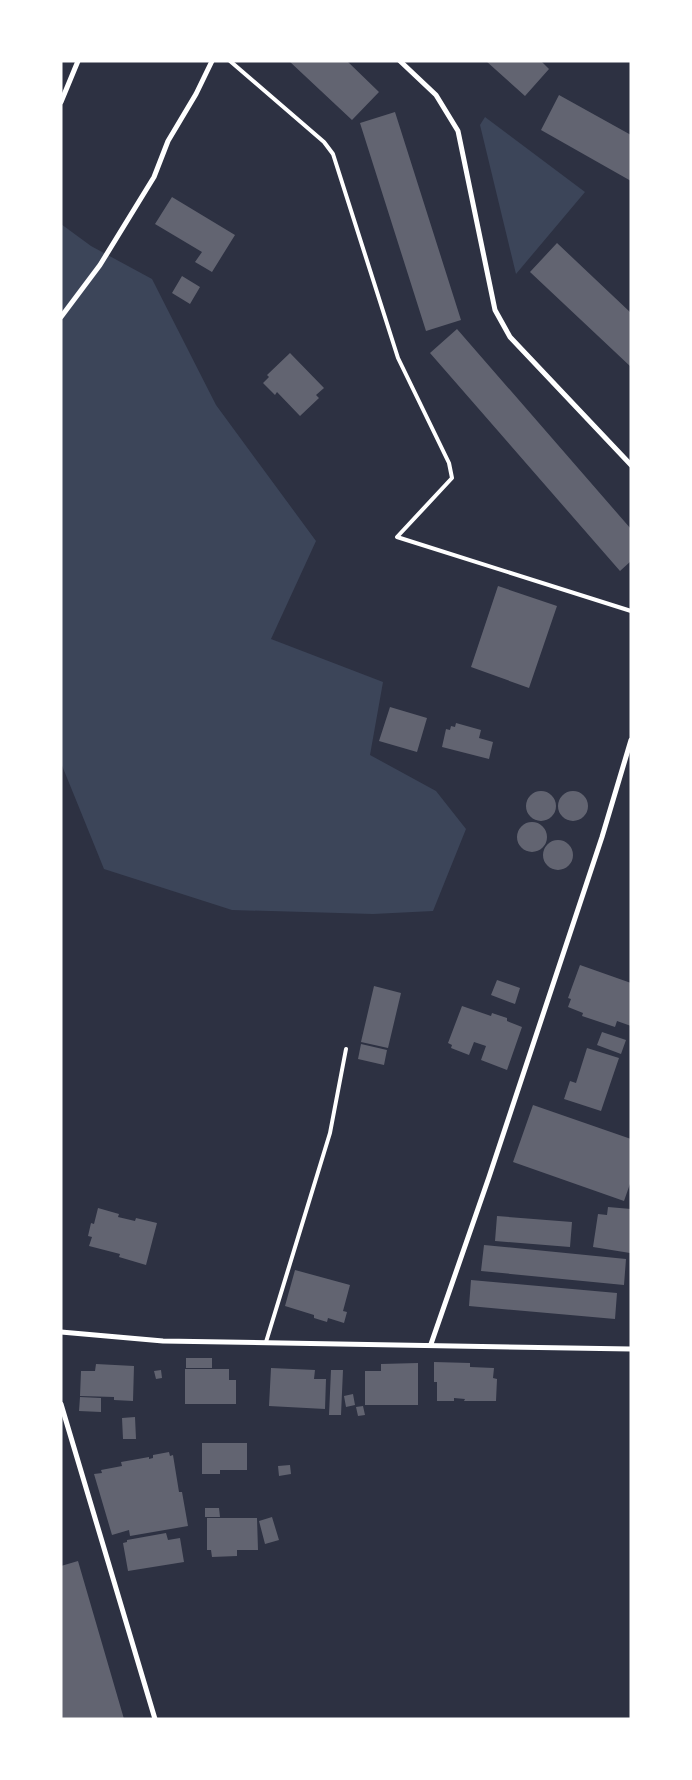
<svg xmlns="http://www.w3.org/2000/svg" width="692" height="1780" font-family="Barlow,sans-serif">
<rect width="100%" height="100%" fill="#2d3142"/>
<path fill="#3c4559" d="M 485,117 L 585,192 L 516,274 L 480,125 Z
M 61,224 L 91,246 L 152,279 L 216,405 L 316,541 L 271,639 L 383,682 L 370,755 L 436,791 L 466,829 L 433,911 L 373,914 L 232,910 L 104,869 L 61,763 Z"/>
<path fill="#626471" d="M 289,61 L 347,61 L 379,92 L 352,120 Z
M 486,61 L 541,61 L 549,69 L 525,96 Z
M 559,95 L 631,135 L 631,181 L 541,130 Z
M 395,112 L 461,320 L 426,331 L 360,123 Z
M 172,197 L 235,235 L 212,272 L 195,262 L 202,252 L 155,224 Z
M 557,243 L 631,313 L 631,367 L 530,272 Z
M 182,276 L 200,287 L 190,304 L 172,293 Z
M 457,329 L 631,529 L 631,561 L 620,571 L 430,353 Z
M 290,353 L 324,388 L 316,395 L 319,398 L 300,416 L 277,392 L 275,395 L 263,383 L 269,377 L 267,375 Z
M 498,586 L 557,606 L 529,688 L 471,667 Z
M 390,707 L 427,718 L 417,752 L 379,741 Z
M 456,723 L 481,730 L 479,738 L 493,742 L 489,759 L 442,747 L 446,729 L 450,730 L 451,726 L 455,727 Z
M526 806a15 15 0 1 1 30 0a15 15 0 1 1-30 0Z
M558 806a15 15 0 1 1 30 0a15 15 0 1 1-30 0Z
M517 837a15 15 0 1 1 30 0a15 15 0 1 1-30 0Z
M543 855a15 15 0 1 1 30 0a15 15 0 1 1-30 0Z
M 580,965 L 631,983 L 631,1026 L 617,1021 L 615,1027 L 582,1016 L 583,1013 L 568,1007 L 571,999 L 568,998 Z
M 497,980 L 520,988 L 515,1004 L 491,995 Z
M 374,986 L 401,993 L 388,1048 L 361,1042 Z
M 462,1006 L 491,1016 L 492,1013 L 507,1018 L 507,1021 L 522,1027 L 507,1070 L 481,1060 L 486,1046 L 474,1042 L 469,1055 L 451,1048 L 452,1045 L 448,1043 Z
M 602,1032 L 626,1040 L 621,1054 L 597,1045 Z
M 361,1044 L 387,1050 L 384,1065 L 358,1059 Z
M 587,1048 L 619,1058 L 601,1111 L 564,1099 L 570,1081 L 576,1083 Z
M 533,1105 L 631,1139 L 631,1181 L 624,1201 L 513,1162 Z
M 608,1207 L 631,1209 L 630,1253 L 593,1247 L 598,1214 L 607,1215 Z
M 98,1208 L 119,1214 L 118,1217 L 135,1221 L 136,1218 L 157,1223 L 146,1265 L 119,1257 L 120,1254 L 89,1246 L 92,1237 L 88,1236 L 91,1223 L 94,1224 Z
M 497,1216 L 572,1222 L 570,1247 L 495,1241 Z
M 484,1245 L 626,1259 L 624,1285 L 481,1271 Z
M 295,1270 L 350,1285 L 343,1311 L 347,1312 L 344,1323 L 328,1318 L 327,1322 L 314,1318 L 314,1315 L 285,1306 Z
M 471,1280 L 617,1293 L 615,1319 L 469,1306 Z
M 186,1358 L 212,1358 L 212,1368 L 186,1368 Z
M 434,1362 L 470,1363 L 470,1367 L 494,1368 L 493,1378 L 497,1379 L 496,1401 L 464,1401 L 465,1399 L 454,1398 L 454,1401 L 437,1401 L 437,1382 L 434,1382 Z
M 418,1363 L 418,1405 L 365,1405 L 365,1371 L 381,1371 L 381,1364 Z
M 96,1364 L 134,1366 L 133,1401 L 114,1400 L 114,1397 L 80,1396 L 81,1371 L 95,1371 Z
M 271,1368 L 315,1370 L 314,1379 L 326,1379 L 325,1409 L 269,1406 Z
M 185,1369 L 229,1369 L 229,1380 L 236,1380 L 236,1404 L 185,1404 Z
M 161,1370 L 162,1378 L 156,1379 L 154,1371 Z
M 331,1370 L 343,1370 L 341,1415 L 329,1415 Z
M 353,1394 L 355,1405 L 346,1407 L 344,1396 Z
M 80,1397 L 101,1398 L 101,1412 L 79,1411 Z
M 363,1406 L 365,1415 L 358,1416 L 356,1407 Z
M 135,1417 L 136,1439 L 123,1439 L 122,1418 Z
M 202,1443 L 247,1443 L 247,1470 L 220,1470 L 220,1474 L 202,1474 Z
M 169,1452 L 170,1456 L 173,1455 L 179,1492 L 182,1492 L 188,1526 L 130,1536 L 129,1530 L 112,1535 L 94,1474 L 102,1473 L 101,1470 L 122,1466 L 121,1462 L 149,1457 L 149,1459 L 153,1458 L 153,1455 Z
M 290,1465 L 291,1474 L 279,1476 L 278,1466 Z
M 205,1508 L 219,1508 L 220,1517 L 205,1517 Z
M 272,1517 L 279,1540 L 265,1544 L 259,1521 Z
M 207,1518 L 257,1518 L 258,1550 L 237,1550 L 237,1556 L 212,1557 L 211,1550 L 207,1550 Z
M 166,1533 L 168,1540 L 180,1538 L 184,1562 L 128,1571 L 123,1543 L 127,1542 L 127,1540 Z
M 78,1561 L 124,1719 L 61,1719 L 61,1566 Z"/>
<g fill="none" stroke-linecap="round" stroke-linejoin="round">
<path stroke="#fff" stroke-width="4" d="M 230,61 L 324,142 L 333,154 L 398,358 L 449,463 L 452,478 L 397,537 L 631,611
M 266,1342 L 330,1133 L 346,1049"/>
<path stroke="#fff" stroke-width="5" d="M 400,61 L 436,95 L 458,131 L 495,310 L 510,337 L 631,465
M 61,102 L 78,61
M 61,317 L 100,265 L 154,177 L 168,141 L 196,94 L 212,61
M 61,1332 L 163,1341 L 631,1349
M 431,1344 L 489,1177 L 602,837 L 631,740
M 61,1404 L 155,1719"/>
</g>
<rect width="692" height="1780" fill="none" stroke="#ffffff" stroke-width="125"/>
</svg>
